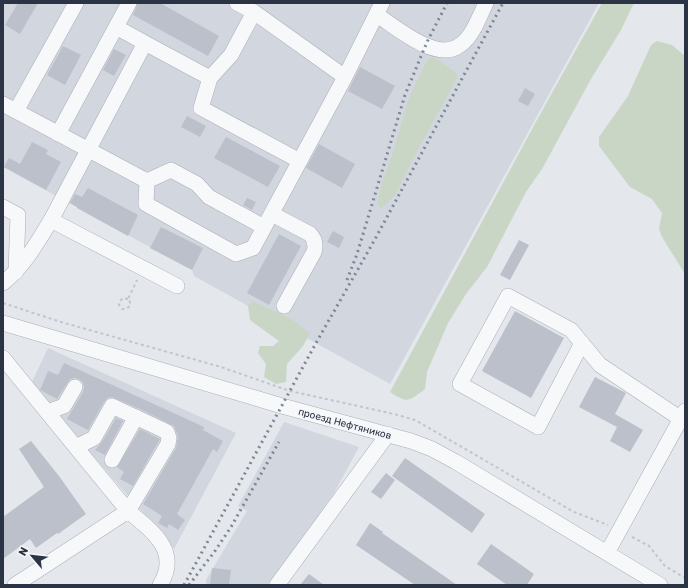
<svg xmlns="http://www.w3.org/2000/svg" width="688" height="588" font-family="Rubik,sans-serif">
<rect width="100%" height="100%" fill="#e4e7ec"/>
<path fill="#d2d6de" d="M 3,3 L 599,3 L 390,384 L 194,276 L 192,270 L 3,167 Z
M 48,348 L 236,433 L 174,549 L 31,384 Z
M 284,422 L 359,447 L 334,493 L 270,585 L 206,585 L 206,580 L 247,511 L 238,506 Z"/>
<path fill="#c9d6c5" d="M 602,3 L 634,3 L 621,30 L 591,79 L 542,169 L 526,192 L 487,267 L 466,294 L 448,323 L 427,372 L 425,389 C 409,401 408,404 390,392 L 537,120 Z
M 657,41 L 672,45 L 685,56 L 685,274 L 662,237 L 659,229 L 662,213 L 652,199 L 630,187 L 599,146 L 599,137 L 628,96 L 651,45 Z
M 433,56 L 456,73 L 457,78 L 412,161 L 395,195 L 382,208 L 377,205 L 382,182 L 393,153 L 408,100 L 426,62 Z
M 253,301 L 293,320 L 310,333 L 303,346 L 287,364 L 286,382 L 276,384 L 264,377 L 266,364 L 258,353 L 260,346 L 273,346 L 279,341 L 250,320 L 248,306 Z"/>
<path fill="#bbc0ca" d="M 18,3 L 38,3 L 20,34 L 5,25 Z
M 138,3 L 160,3 L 219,36 L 208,56 L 133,15 Z
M 63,46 L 81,55 L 65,85 L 47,75 Z
M 114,49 L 126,55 L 114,76 L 103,70 Z
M 360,67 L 395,86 L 382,109 L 348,91 Z
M 525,88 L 535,94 L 528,106 L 518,101 Z
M 187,116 L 206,126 L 200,137 L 181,127 Z
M 226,137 L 280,166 L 268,187 L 214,158 Z
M 32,142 L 48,150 L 46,154 L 61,162 L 46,190 L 4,167 L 9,158 L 20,164 Z
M 319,144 L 355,164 L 342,188 L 306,168 Z
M 88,188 L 138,215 L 128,236 L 77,208 L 77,207 L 70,203 L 75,194 L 82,197 Z
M 247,198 L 256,202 L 252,210 L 243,205 Z
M 161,227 L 203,248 L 192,270 L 150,248 Z
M 333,231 L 344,237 L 339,248 L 327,242 Z
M 279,234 L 301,246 L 269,305 L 247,293 Z
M 519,240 L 529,245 L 510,280 L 500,275 Z
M 515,311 L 564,338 L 531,398 L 482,371 Z
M 64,363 L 189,420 L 204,427 L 203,430 L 223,441 L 217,452 L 213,449 L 177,514 L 185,520 L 178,530 L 169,524 L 167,528 L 158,523 L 162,516 L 143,504 L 176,448 L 178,436 L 174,426 L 140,409 L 112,397 L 108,398 L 104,402 L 88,430 L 67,419 L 83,392 L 84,387 L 83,382 L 79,379 L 75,378 L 70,379 L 57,399 L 40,390 L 48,371 L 58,375 Z
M 595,377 L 626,393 L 615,414 L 643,430 L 630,452 L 610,441 L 617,427 L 579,407 Z
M 116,418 L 123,421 L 105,455 L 95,450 L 102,442 Z
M 140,429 L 160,439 L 133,486 L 120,479 L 124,472 L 117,467 Z
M 31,441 L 59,476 L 86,514 L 58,534 L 57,533 L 36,548 L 30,539 L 3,559 L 3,517 L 44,487 L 19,449 Z
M 405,458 L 485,514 L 472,533 L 392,476 Z
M 386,473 L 395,480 L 381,499 L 371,492 Z
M 370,523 L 383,532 L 382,533 L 457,585 L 415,585 L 356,545 Z
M 491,544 L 534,574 L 527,585 L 507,585 L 477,564 Z
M 212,568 L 231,570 L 229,585 L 210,585 Z
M 309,574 L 324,585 L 300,585 Z"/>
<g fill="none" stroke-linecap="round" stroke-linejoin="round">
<g stroke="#a9aeb7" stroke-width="16">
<path id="minor" d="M 254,12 L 345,77
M 377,15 C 396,27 437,63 460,45 C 473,36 479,17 486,3
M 116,27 L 145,43
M 210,78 L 201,108 L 300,161
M 3,104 L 147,181 L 146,204 L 236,254 L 253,248 L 345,77 L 382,3
M 16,111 L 76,3
M 58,134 L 129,3
M 147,181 L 171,170 L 197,184 L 209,197 L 264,227
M 3,207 L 18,215 L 16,272
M 272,214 L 310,234 C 315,239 316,245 314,252 L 284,306
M 51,220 L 177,286
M 3,283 C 25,265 37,243 51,220 L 145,43 L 210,78 L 231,55 L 254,12 L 237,3
M 3,323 L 282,406 L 411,441 L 432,449 L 456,462 L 660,585
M 582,343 L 538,427 L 460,384 L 508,296 L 571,330 L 600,365 L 681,419
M 3,358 L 128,511 C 152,531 181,551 160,585
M 47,412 L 64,406 L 75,387
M 112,460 L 136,417
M 607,553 L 685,411
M 15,585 L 128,511 L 168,444 L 169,438 L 167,432 L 161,429 L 112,406 L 94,438 L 76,447
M 277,585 L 388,434"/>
</g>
<path stroke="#c2c5cb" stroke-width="2" stroke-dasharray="3 3" stroke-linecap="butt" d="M 128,299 L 123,298 L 120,301 L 119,305 L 122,309 L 126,309 L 130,306 L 130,302 L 128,299 L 137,280
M 3,303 L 61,322 L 221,367 L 290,391 L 394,414 L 415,420 L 574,512 L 608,525
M 632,537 L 649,546 L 665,566 L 685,578"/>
<use href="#minor" stroke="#f7f8fa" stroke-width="15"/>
<path stroke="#7d8696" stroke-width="3" stroke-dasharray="2 4" stroke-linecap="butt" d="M 347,280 L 357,254 L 405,95 L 427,42 L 447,3
M 184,585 L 316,343 L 374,241 L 503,3
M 189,585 L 215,551 L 231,527 L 279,442"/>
</g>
<g text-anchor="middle" stroke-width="3" stroke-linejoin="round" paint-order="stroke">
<g font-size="10" fill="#2b3445" stroke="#f4f6f9">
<text transform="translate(345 423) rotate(15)" y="4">проезд Нефтяников</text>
</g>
</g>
<rect width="688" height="588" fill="none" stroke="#2b3445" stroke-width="8"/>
<g transform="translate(32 556) rotate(298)" stroke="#f4f6f9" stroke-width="3" paint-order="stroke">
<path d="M0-3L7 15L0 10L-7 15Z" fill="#2b3445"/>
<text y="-6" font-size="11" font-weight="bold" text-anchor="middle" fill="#2b3445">N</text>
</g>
</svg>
